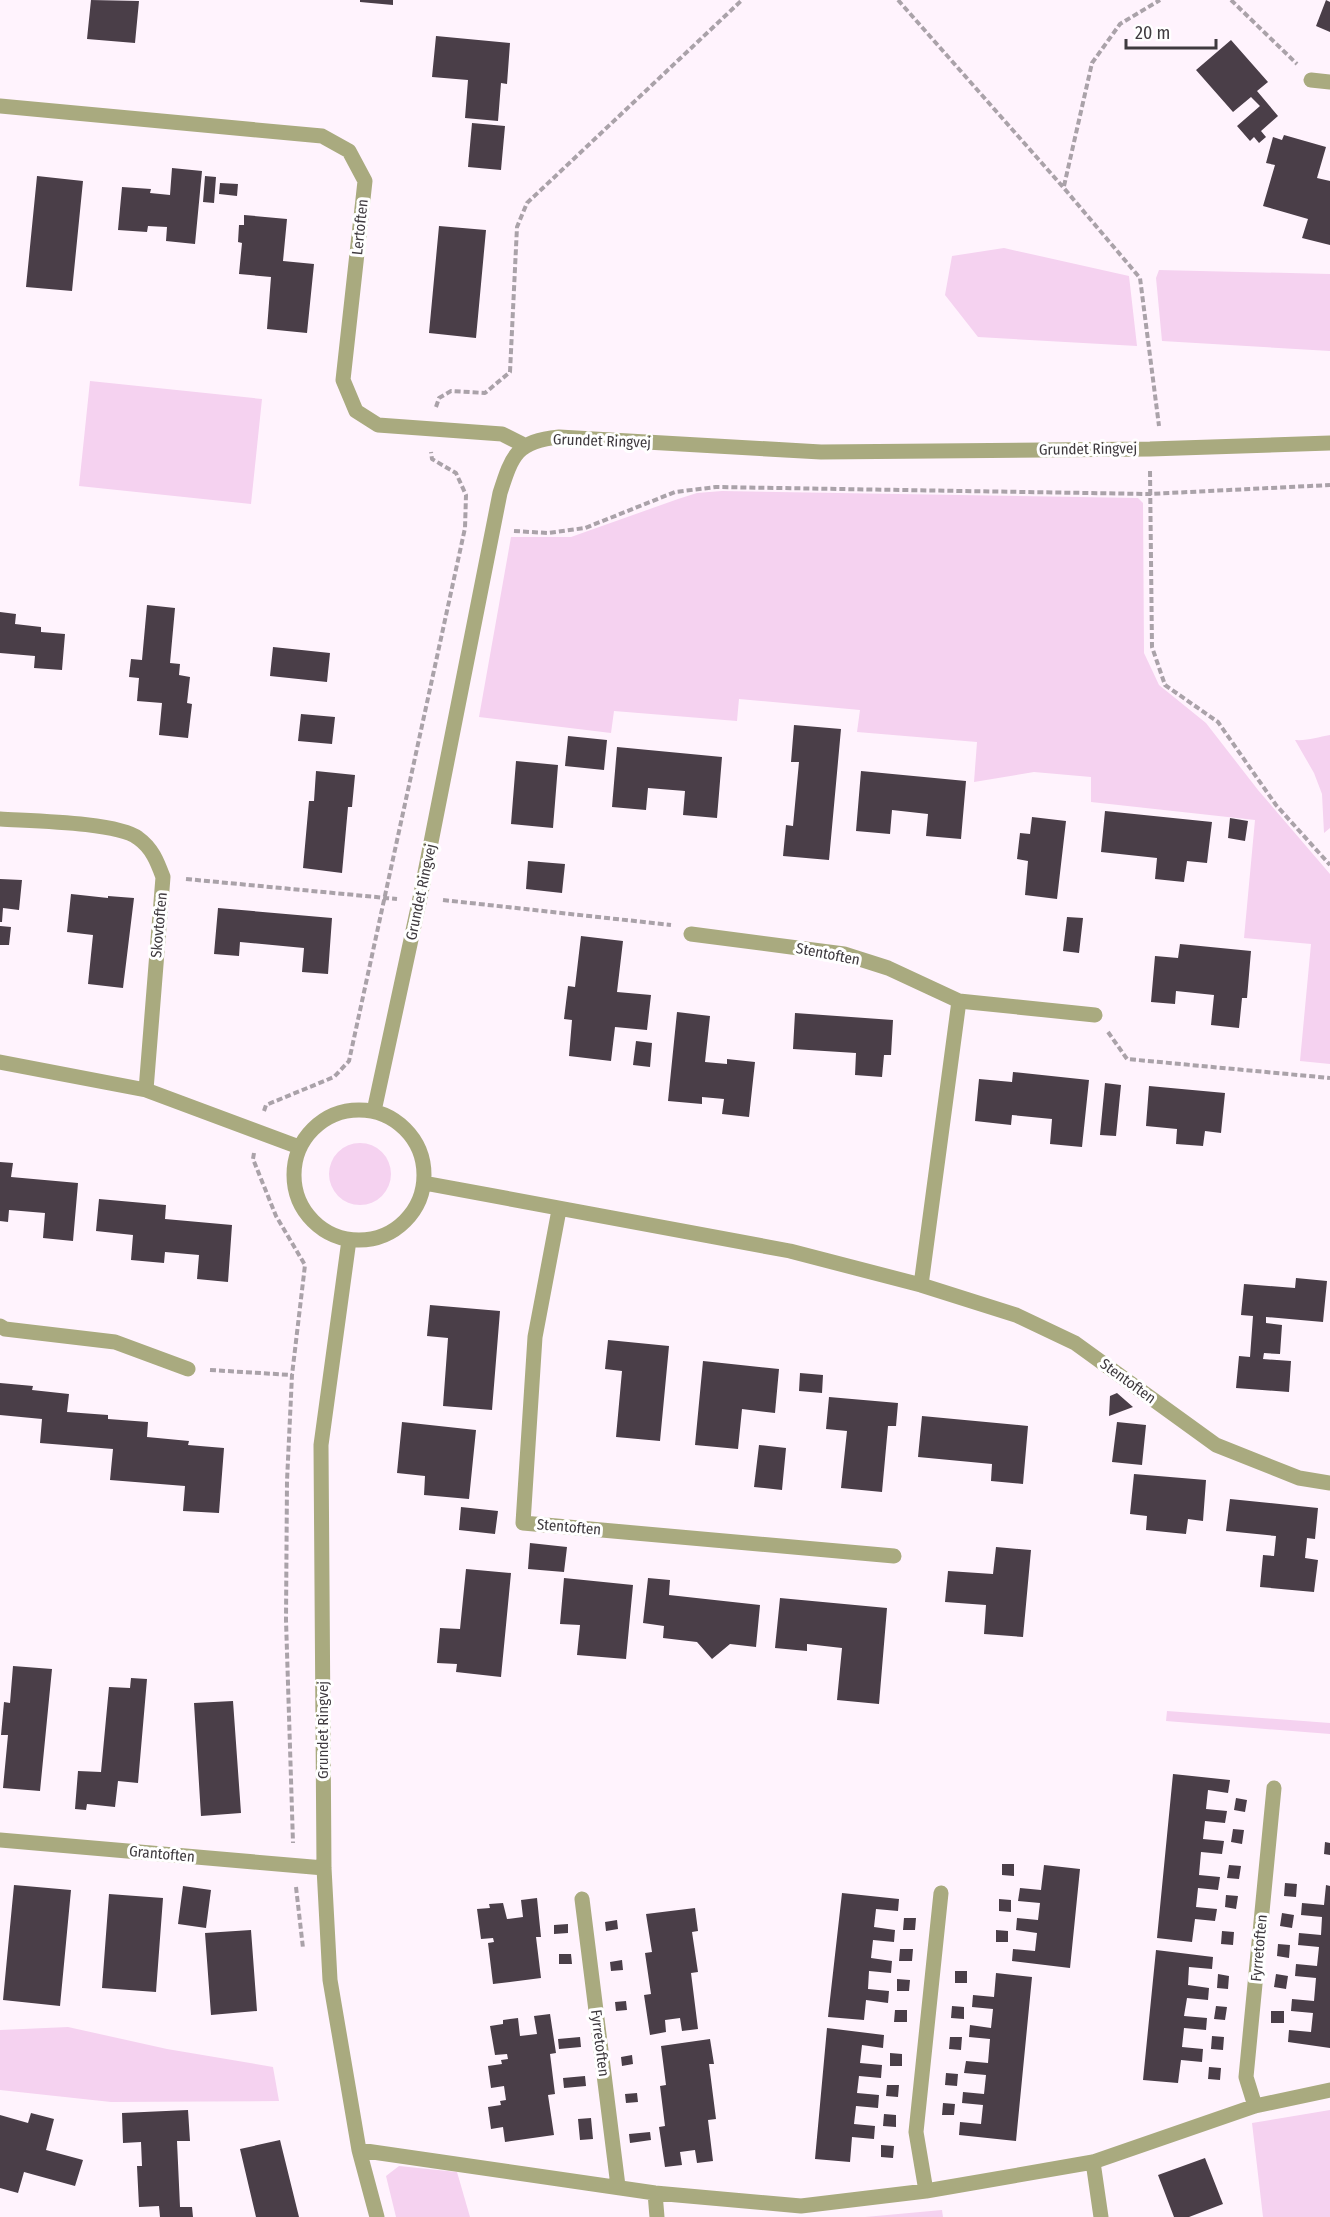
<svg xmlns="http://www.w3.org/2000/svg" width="1330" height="2217" font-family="'Fira Sans Condensed',sans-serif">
<rect width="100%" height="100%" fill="#fff3fd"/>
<path fill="#f5d2f0" d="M 1004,248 L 1129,276 L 1137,346 L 978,337 L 945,295 L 952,256 Z
M 1159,270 L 1330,274 L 1330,351 L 1162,341 L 1156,278 Z
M 90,381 L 262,399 L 251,504 L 79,486 Z
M 722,491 L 1138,498 L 1143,503 L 1144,653 L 1159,685 L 1206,723 L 1258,790 L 1330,874 L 1330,1064 L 1300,1061 L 1311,944 L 1244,938 L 1255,820 L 1091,802 L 1091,777 L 1034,772 L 974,782 L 977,742 L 857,732 L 860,710 L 739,699 L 737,721 L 614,711 L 611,733 L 479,717 L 511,537 L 571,537 L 678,499 L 697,493 Z
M 1330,735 L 1330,828 L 1324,833 L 1322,794 L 1314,773 L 1295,740 C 1307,741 1318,737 1330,735 Z
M329 1174a31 31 0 1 1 62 0a31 31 0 1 1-62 0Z
M 1167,1711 L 1330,1723 L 1330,1734 L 1166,1721 Z
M 68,2027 L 167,2049 L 273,2067 L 279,2101 L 111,2102 L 0,2090 L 0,2030 Z
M 1330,2110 L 1330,2217 L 1263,2217 L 1252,2123 Z
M 399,2166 L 457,2172 L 470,2217 L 396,2217 L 386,2176 Z
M 942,2210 L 943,2217 L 865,2217 Z"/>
<path fill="#4a3e48" d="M 91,0 L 139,1 L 135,43 L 87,39 Z
M 360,0 L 393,0 L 393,5 L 360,2 Z
M 1326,0 L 1330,2 L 1330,32 L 1316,26 Z
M 436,36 L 510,43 L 507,84 L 501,83 L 498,121 L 465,118 L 468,80 L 432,77 Z
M 1231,40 L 1268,82 L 1257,91 L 1278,116 L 1261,131 L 1266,137 L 1259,143 L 1254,137 L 1250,141 L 1237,126 L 1260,106 L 1251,97 L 1233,112 L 1196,70 Z
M 472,123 L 505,126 L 501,170 L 468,167 Z
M 1284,135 L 1326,147 L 1317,178 L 1330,181 L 1330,245 L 1302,238 L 1308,219 L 1263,206 L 1275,165 L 1266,163 L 1273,137 L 1282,140 Z
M 172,168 L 202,171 L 195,244 L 166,241 L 167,227 L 148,226 L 147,232 L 118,230 L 122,187 L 151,189 L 150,193 L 170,195 Z
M 37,176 L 83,181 L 72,291 L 26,287 Z
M 205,176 L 216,177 L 214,203 L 203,202 Z
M 220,183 L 238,184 L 237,196 L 219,194 Z
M 244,215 L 287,219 L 283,261 L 314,264 L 307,333 L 267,329 L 271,277 L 239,274 L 242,243 L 238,242 L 239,225 L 244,225 Z
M 439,226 L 486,230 L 476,338 L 429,333 Z
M 147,605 L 175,608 L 170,663 L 180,664 L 179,675 L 190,677 L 187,703 L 192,704 L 188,738 L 159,735 L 162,703 L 137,701 L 139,678 L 129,677 L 131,659 L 142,660 Z
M 0,612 L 16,614 L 15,624 L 41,627 L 41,632 L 65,634 L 62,670 L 34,668 L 35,656 L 0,653 Z
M 273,647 L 330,653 L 327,682 L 270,676 Z
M 301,714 L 335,717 L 332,744 L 298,741 Z
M 794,725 L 841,729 L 829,860 L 783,856 L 786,825 L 793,826 L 799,762 L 791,762 Z
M 568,736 L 607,740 L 604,770 L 565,766 Z
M 617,747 L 722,757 L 717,818 L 683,815 L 685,791 L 648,788 L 646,810 L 612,807 Z
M 516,761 L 558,765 L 553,828 L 511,824 Z
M 316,771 L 355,775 L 352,807 L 348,807 L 342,873 L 303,868 L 309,801 L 314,801 Z
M 861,771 L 966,781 L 961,839 L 926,836 L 928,814 L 892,810 L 890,834 L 856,831 Z
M 1105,811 L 1212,822 L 1207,863 L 1187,861 L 1184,882 L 1155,879 L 1157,858 L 1101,852 Z
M 1032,817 L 1066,821 L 1057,899 L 1025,895 L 1028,861 L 1017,859 L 1020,833 L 1030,834 Z
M 1230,818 L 1248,821 L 1245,841 L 1228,838 Z
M 528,861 L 565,864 L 562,893 L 526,889 Z
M 0,879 L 22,880 L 19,910 L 3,908 L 2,922 L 0,922 Z
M 71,894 L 108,898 L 108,896 L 134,898 L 123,988 L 88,984 L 93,935 L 67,932 Z
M 218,908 L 332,918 L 328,974 L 302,972 L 304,948 L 240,942 L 239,956 L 214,954 Z
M 1067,917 L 1083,918 L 1079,953 L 1063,951 Z
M 0,926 L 11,927 L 9,945 L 0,945 Z
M 581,936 L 623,941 L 617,992 L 651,995 L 647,1030 L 615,1027 L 611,1061 L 569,1056 L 572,1020 L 564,1019 L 568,986 L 575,987 Z
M 1180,944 L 1251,951 L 1247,998 L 1242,998 L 1239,1028 L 1211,1025 L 1214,995 L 1176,991 L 1175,1004 L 1151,1002 L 1155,956 L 1178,958 Z
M 677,1012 L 710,1016 L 705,1062 L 727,1064 L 727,1059 L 755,1062 L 749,1117 L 722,1114 L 724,1099 L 702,1097 L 702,1104 L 668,1101 Z
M 795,1013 L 893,1020 L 891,1055 L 884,1055 L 882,1077 L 855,1075 L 856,1053 L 793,1049 Z
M 636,1041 L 652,1043 L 650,1067 L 633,1065 Z
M 1013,1072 L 1089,1080 L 1082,1147 L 1050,1144 L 1052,1119 L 1012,1115 L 1011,1125 L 975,1121 L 979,1079 L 1012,1082 Z
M 1105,1083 L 1121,1085 L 1116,1136 L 1100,1135 Z
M 1149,1086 L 1225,1093 L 1221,1133 L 1205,1131 L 1203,1146 L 1176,1144 L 1177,1129 L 1146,1126 Z
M 0,1162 L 13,1163 L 11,1177 L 78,1183 L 73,1241 L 43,1238 L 45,1213 L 9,1210 L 8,1222 L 0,1221 Z
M 99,1199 L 166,1205 L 165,1219 L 232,1225 L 228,1282 L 197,1279 L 199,1255 L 165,1252 L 164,1263 L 131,1260 L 133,1235 L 96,1231 Z
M 1296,1278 L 1327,1281 L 1323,1322 L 1266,1317 L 1266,1323 L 1282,1325 L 1280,1354 L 1264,1353 L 1263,1359 L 1291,1361 L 1289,1392 L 1236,1388 L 1239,1356 L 1250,1357 L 1253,1316 L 1241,1315 L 1244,1284 L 1295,1288 Z
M 430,1305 L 500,1311 L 492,1410 L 443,1406 L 448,1338 L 427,1336 Z
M 608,1340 L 669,1346 L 660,1441 L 616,1437 L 622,1371 L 605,1369 Z
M 703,1361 L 779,1369 L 775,1413 L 742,1409 L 738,1449 L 695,1445 Z
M 800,1373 L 823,1375 L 822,1393 L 799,1391 Z
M 0,1383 L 33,1386 L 32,1390 L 69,1394 L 67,1412 L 108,1415 L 108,1419 L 148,1422 L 147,1437 L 189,1441 L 188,1445 L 224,1448 L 219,1513 L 183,1511 L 185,1486 L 110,1480 L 113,1449 L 40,1443 L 42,1419 L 0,1415 Z
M 1117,1393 L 1133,1407 L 1109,1416 L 1110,1396 Z
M 829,1397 L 898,1403 L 896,1426 L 888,1426 L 882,1492 L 841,1488 L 847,1431 L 826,1429 Z
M 922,1416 L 1028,1426 L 1023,1484 L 991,1481 L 992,1464 L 918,1457 Z
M 402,1422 L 476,1430 L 469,1499 L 424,1495 L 425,1476 L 397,1473 Z
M 1117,1422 L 1146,1425 L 1142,1465 L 1112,1462 Z
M 759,1445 L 786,1448 L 782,1490 L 754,1487 Z
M 1134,1474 L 1206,1480 L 1203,1521 L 1188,1519 L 1186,1534 L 1146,1530 L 1147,1516 L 1130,1514 Z
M 1230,1499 L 1318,1508 L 1315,1539 L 1307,1538 L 1305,1558 L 1318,1560 L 1314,1592 L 1260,1587 L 1263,1555 L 1274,1556 L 1276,1536 L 1226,1531 Z
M 461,1507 L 498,1511 L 495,1534 L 459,1530 Z
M 530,1543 L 567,1547 L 564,1572 L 528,1569 Z
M 996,1547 L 1031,1550 L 1023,1637 L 984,1634 L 986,1605 L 945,1602 L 948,1571 L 993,1574 Z
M 466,1569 L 511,1573 L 501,1677 L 456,1672 L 457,1664 L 437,1663 L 440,1628 L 460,1629 Z
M 564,1578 L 633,1585 L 626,1659 L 577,1655 L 580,1625 L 560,1624 Z
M 648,1578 L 670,1580 L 669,1595 L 760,1605 L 756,1647 L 730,1644 L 712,1659 L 697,1642 L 663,1638 L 664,1626 L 643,1623 Z
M 780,1598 L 887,1608 L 879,1704 L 837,1700 L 842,1648 L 807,1644 L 807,1651 L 775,1648 Z
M 13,1666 L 52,1669 L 40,1791 L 3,1788 L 8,1735 L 1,1735 L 4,1702 L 10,1703 Z
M 131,1678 L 147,1679 L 138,1783 L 118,1781 L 115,1807 L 87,1804 L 86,1810 L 75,1809 L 78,1771 L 101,1772 L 109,1687 L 130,1688 Z
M 233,1701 L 241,1813 L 201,1816 L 194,1703 Z
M 1173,1774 L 1230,1780 L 1228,1793 L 1208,1790 L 1206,1809 L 1227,1811 L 1225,1823 L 1205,1821 L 1203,1839 L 1224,1841 L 1222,1854 L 1201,1852 L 1199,1875 L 1220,1877 L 1218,1890 L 1198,1888 L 1196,1907 L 1217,1909 L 1215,1921 L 1195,1919 L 1192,1942 L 1157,1938 Z
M 1236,1798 L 1247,1800 L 1245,1812 L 1234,1810 Z
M 1233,1829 L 1244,1830 L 1242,1844 L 1231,1842 Z
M 1325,1842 L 1330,1843 L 1330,1855 L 1324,1854 Z
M 1002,1864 L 1014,1864 L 1014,1876 L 1002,1875 Z
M 1044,1865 L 1080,1869 L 1070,1968 L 1012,1961 L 1013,1949 L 1035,1951 L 1037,1933 L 1016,1930 L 1017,1918 L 1038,1920 L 1040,1903 L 1018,1901 L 1020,1888 L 1041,1890 Z
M 1229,1865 L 1241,1866 L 1239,1879 L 1227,1878 Z
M 1285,1883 L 1297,1884 L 1296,1897 L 1284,1896 Z
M 14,1885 L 71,1890 L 60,2006 L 3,2000 Z
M 1326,1885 L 1330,1886 L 1330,2048 L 1288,2042 L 1289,2030 L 1311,2032 L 1313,2013 L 1291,2011 L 1292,1999 L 1314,2001 L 1316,1978 L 1295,1976 L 1296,1964 L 1317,1966 L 1319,1947 L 1298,1945 L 1299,1933 L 1321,1935 L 1322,1917 L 1301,1915 L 1302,1903 L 1324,1905 Z
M 183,1886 L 211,1890 L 206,1928 L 178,1924 Z
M 842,1893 L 899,1899 L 898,1911 L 876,1909 L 874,1927 L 895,1930 L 894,1942 L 873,1940 L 871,1958 L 892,1961 L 891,1973 L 869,1971 L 868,1989 L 889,1991 L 888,2003 L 866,2000 L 864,2020 L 828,2017 Z
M 109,1894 L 163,1898 L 156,1992 L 102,1988 Z
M 1226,1895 L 1238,1896 L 1236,1909 L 1225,1907 Z
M 537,1898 L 541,1937 L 536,1937 L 541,1978 L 493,1984 L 488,1943 L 494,1942 L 493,1938 L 481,1939 L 477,1909 L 490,1908 L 489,1904 L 503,1903 L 507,1919 L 523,1917 L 521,1900 Z
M 999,1899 L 1011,1900 L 1011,1912 L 999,1911 Z
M 695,1908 L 698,1931 L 692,1932 L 698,1972 L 691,1973 L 698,2029 L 682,2031 L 680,2018 L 665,2020 L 666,2032 L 650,2035 L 644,1995 L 651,1994 L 645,1953 L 652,1952 L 646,1914 Z
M 1282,1913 L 1294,1915 L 1292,1928 L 1280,1926 Z
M 904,1918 L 916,1918 L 915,1930 L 903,1930 Z
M 617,1920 L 618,1929 L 606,1931 L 605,1922 Z
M 568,1924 L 568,1933 L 554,1934 L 554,1925 Z
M 251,1930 L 257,2011 L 211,2015 L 205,1933 Z
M 996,1930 L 1008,1931 L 1008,1942 L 996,1942 Z
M 1222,1931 L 1234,1932 L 1233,1945 L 1221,1944 Z
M 1278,1944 L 1290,1945 L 1289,1958 L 1277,1956 Z
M 900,1949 L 913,1949 L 912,1961 L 899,1961 Z
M 1156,1950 L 1213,1957 L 1212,1969 L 1189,1967 L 1188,1985 L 1209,1988 L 1208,2000 L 1187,1998 L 1184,2016 L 1207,2018 L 1206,2030 L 1184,2028 L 1182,2047 L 1203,2049 L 1202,2062 L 1181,2060 L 1178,2083 L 1143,2080 Z
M 559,1954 L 571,1954 L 572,1964 L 559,1964 Z
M 622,1960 L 623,1970 L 611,1971 L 610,1962 Z
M 955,1971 L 967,1971 L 967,1983 L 955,1983 Z
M 996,1973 L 1032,1977 L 1016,2141 L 959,2135 L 960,2122 L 981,2124 L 983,2105 L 962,2103 L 963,2092 L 984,2094 L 986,2075 L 964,2073 L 966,2061 L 988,2063 L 990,2039 L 969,2037 L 970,2025 L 991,2028 L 993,2009 L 972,2007 L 973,1995 L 994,1997 Z
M 1218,1974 L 1229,1976 L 1228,1989 L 1217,1988 Z
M 1276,1974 L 1288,1976 L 1286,1989 L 1274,1987 Z
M 897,1979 L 910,1980 L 909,1991 L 897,1991 Z
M 626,2001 L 627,2010 L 616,2011 L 615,2002 Z
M 952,2006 L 964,2007 L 964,2019 L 951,2018 Z
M 1216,2006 L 1227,2007 L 1225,2020 L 1214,2019 Z
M 895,2010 L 907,2010 L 907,2022 L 894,2022 Z
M 1271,2011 L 1284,2011 L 1284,2023 L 1271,2023 Z
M 550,2014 L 556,2053 L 550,2054 L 555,2094 L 548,2095 L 554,2135 L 505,2142 L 503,2127 L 491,2129 L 488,2107 L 501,2105 L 500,2101 L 506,2100 L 504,2086 L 491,2088 L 488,2066 L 502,2064 L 501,2060 L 508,2059 L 507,2054 L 495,2055 L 490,2026 L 503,2024 L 503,2020 L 518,2018 L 520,2036 L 537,2034 L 534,2016 Z
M 827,2028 L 884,2035 L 883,2048 L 862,2045 L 860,2063 L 882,2065 L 881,2078 L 859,2076 L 857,2093 L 879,2095 L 878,2108 L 856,2106 L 854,2124 L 875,2126 L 874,2139 L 852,2137 L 850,2162 L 815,2159 Z
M 1212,2036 L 1224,2037 L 1223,2050 L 1211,2049 Z
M 580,2037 L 581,2047 L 559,2049 L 558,2039 Z
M 950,2037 L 962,2037 L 961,2050 L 949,2049 Z
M 710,2039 L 714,2064 L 709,2064 L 716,2119 L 708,2120 L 713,2161 L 697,2163 L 695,2150 L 680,2152 L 682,2165 L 665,2167 L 659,2127 L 665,2126 L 660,2086 L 666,2085 L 661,2046 Z
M 890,2053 L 902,2054 L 902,2066 L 890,2066 Z
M 632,2055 L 633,2064 L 622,2066 L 621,2057 Z
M 1209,2067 L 1221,2068 L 1220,2080 L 1208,2079 Z
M 946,2073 L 958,2074 L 957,2086 L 945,2085 Z
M 585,2076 L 586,2086 L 564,2088 L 563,2078 Z
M 887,2085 L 899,2085 L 898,2097 L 886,2096 Z
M 637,2093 L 638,2102 L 626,2103 L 625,2094 Z
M 943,2103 L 955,2104 L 954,2115 L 942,2115 Z
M 188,2110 L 190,2141 L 177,2141 L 180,2207 L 192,2207 L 193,2217 L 160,2217 L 159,2206 L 139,2207 L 137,2166 L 142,2166 L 141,2142 L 123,2143 L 122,2113 Z
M 31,2113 L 54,2119 L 46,2150 L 83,2160 L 75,2186 L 24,2172 L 18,2193 L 0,2188 L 0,2115 L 28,2123 Z
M 884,2114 L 896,2115 L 896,2127 L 883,2126 Z
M 591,2118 L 593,2139 L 580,2140 L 578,2119 Z
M 650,2132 L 651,2140 L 630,2143 L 629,2134 Z
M 280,2140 L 299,2217 L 256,2217 L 240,2149 Z
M 881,2145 L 894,2146 L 893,2158 L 881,2157 Z
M 1205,2158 L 1223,2204 L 1189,2217 L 1174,2217 L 1158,2175 Z"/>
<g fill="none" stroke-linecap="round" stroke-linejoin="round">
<path stroke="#aaa2a9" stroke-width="4" stroke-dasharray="6 3" stroke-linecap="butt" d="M 898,0 L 1063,187 L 1140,278 L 1159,426
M 1231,0 L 1297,64
M 1064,186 L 1092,63 L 1120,24 L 1160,0
M 436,407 L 439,398 L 451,391 L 485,393 L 510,372 L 517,227 L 527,203 L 742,0
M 1150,471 L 1152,647 L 1165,685 L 1218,722 L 1276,805 L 1330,865
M 514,531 L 548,533 L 585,528 L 675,492 L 716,487 L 1149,494 L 1330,485
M 186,879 L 397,899
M 443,900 L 671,925
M 1108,1032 L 1127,1059 L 1330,1078
M 264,1111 L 266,1105 L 334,1077 L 349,1061 L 465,528 L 466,495 L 456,473 L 432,459 L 431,452
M 254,1153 L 253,1159 L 276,1216 L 305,1265 L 292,1375 L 287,1481 L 286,1620 L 293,1843
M 210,1370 L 292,1375
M 296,1887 L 303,1948"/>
<path stroke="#a9aa7f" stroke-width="15" d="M 1311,80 L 1330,82
M 0,106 L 322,136 L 349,151 L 365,181 L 343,380 L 356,411 L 378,425 L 502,434 L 524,445
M 0,819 C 30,821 117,822 138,838 C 152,848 157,861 163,877 L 146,1090
M 691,934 L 844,954 L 888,968 L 959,1001 L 1095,1015
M 0,1062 L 146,1090 L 299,1147
M294 1175a65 65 0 1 1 130 0a65 65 0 1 1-130 0Z
M 374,1111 L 420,898 L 500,493 C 512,455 517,441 559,437 L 821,452 L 1150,449 L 1330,443
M 424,1183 L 790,1251 L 921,1285 L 1016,1315 L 1075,1343 L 1216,1445 L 1299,1478 L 1330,1483
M 559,1210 L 535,1337 L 523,1523 L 894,1556
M 349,1240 L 321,1445 L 324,1868 L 330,1980 L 359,2150 L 377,2217
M 921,1285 L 959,1001
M 0,1326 L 5,1329 L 115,1342 L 188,1369
M 0,1840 L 324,1868
M 582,1899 L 618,2186
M 1255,2106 L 1246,2077 L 1274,1788
M 359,2150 L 655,2193 L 801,2206 L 926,2191 L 1093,2162 L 1255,2106 L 1330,2090
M 1093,2162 L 1101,2217
M 926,2191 L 916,2132 L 941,1893
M 655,2193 L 657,2217"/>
</g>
<g text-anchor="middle" stroke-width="6" stroke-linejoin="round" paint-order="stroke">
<g font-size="15" fill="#3f3a3f" stroke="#fff">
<text transform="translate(360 227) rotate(-84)" y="5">Lertoften</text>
<text transform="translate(602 441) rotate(2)" y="5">Grundet Ringvej</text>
<text transform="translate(1088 449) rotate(-1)" y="5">Grundet Ringvej</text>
<text transform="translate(421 892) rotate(-78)" y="5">Grundet Ringvej</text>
<text transform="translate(159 925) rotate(-85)" y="5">Skovtoften</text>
<text transform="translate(828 954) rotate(11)" y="5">Stentoften</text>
<text transform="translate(1128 1381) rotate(36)" y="5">Stentoften</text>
<text transform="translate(569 1527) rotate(5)" y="5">Stentoften</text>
<text transform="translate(323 1730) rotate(-90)" y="5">Grundet Ringvej</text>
<text transform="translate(162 1854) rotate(5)" y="5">Grantoften</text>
<text transform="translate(1259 1948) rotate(-85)" y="5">Fyrretoften</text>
<text transform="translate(600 2043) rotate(83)" y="5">Fyrretoften</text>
</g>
</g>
<path d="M1126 39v9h90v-9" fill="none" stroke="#3f3a3f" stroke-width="3"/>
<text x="1135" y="39" font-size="18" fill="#3f3a3f" stroke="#ffffff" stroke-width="4.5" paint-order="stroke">20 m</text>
</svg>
